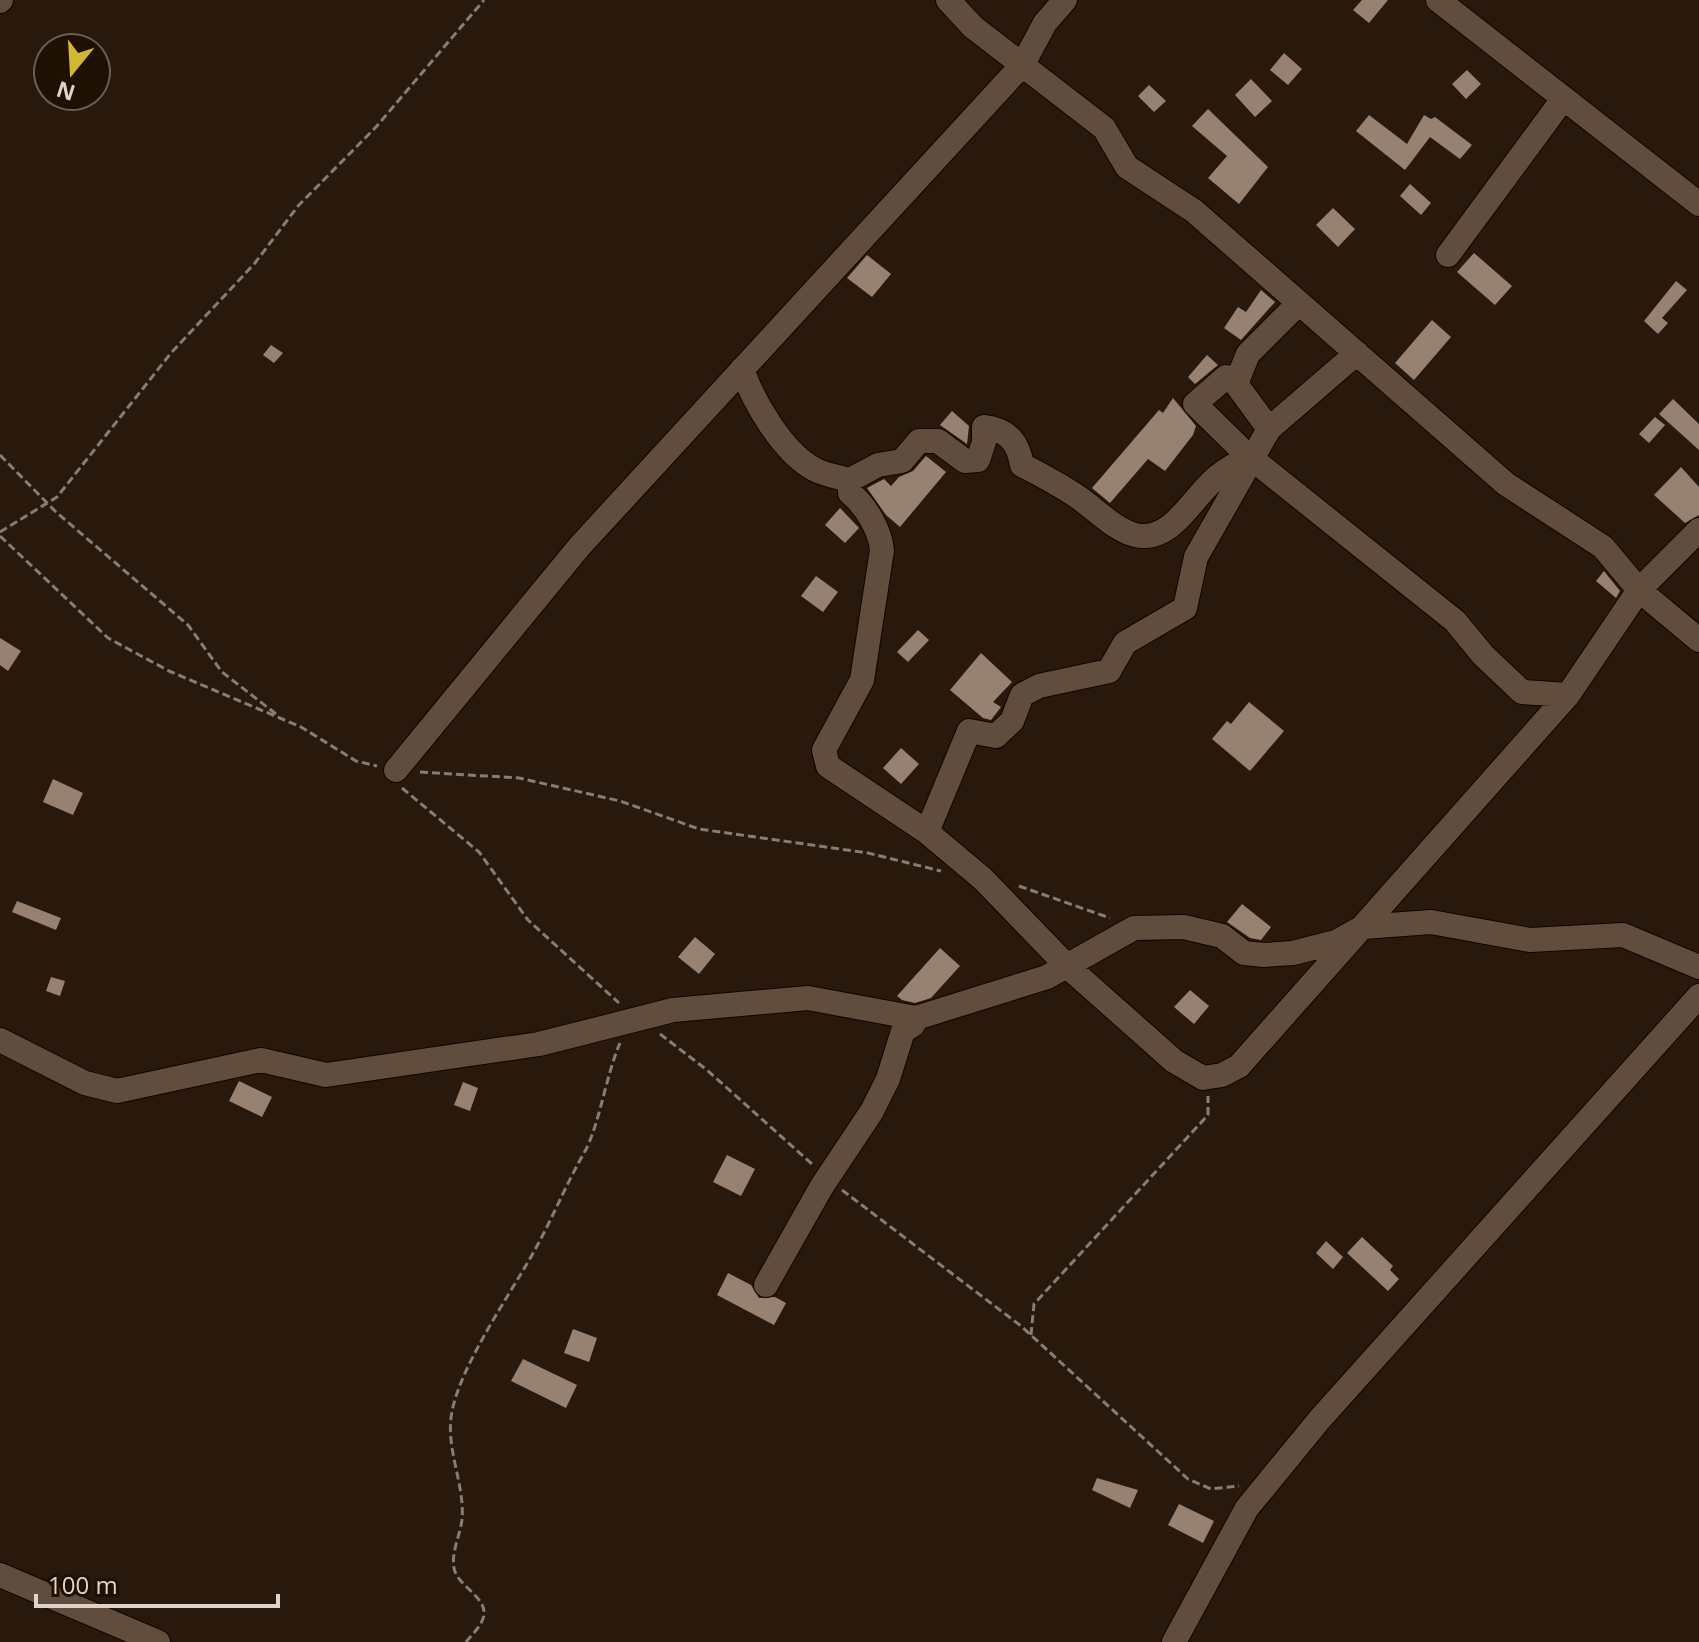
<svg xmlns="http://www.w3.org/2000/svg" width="1699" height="1642" font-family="'Open Sans',sans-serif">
<rect width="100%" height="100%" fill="#29190c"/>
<path fill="#978272" d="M 1362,0 L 1388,0 L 1369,23 L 1353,10 Z
M 1284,53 L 1302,69 L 1288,85 L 1270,70 Z
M 1467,70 L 1481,84 L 1466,99 L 1452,84 Z
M 1251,79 L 1272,101 L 1255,117 L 1235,95 Z
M 1149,85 L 1166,101 L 1154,112 L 1138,96 Z
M 1208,109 L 1268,167 L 1239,204 L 1208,178 L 1227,156 L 1192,126 Z
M 1369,115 L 1407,144 L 1424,115 L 1431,119 L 1435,117 L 1472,145 L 1460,159 L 1430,137 L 1405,170 L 1356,131 Z
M 1410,184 L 1431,203 L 1421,215 L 1400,196 Z
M 1333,208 L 1355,229 L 1338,247 L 1316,225 Z
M 1474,253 L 1512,286 L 1495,305 L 1457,272 Z
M 867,255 L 891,274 L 872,297 L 847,278 Z
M 1676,281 L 1687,290 L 1662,318 L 1668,323 L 1658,334 L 1644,321 Z
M 1261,290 L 1275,302 L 1241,340 L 1224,328 L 1238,307 L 1246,312 Z
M 1432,320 L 1451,337 L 1414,380 L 1395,363 Z
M 271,345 L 283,353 L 274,363 L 263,355 Z
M 1207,355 L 1218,365 L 1195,384 L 1188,377 Z
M 1173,398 L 1196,426 L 1193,435 L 1165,471 L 1148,459 L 1110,503 L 1092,488 L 1159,410 L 1163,413 Z
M 1673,399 L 1699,424 L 1699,450 L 1659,414 Z
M 952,411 L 969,426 L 967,444 L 940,425 Z
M 1655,417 L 1665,425 L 1649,443 L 1639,434 Z
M 926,456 L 946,472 L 900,527 L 886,515 L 867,488 L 884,479 L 891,486 L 899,477 L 913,471 Z
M 1681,467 L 1699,487 L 1699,515 L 1685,523 L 1654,495 Z
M 840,508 L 859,528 L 845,543 L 825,525 Z
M 1604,571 L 1620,591 L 1616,598 L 1596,581 Z
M 816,576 L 838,592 L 823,612 L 801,596 Z
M 918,630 L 929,640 L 908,662 L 897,652 Z
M 0,638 L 21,651 L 8,671 L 0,665 Z
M 981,653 L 1012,682 L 993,702 L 1001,707 L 991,720 L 983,718 L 950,690 Z
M 1249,702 L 1284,731 L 1250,771 L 1212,739 L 1227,721 L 1231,724 Z
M 901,748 L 919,764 L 901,784 L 883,768 Z
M 53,779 L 83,793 L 73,815 L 43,802 Z
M 17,901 L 61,918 L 56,930 L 12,912 Z
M 1242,904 L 1271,927 L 1261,940 L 1250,938 L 1227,922 Z
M 695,937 L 715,954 L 699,974 L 678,957 Z
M 940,948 L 960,966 L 931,998 L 915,1003 L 902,1000 L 897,996 Z
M 51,977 L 65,981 L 60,996 L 46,991 Z
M 1190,990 L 1209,1006 L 1194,1024 L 1174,1007 Z
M 239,1081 L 272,1097 L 262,1117 L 229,1101 Z
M 463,1082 L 478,1088 L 470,1111 L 454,1105 Z
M 727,1155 L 755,1169 L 741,1196 L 713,1182 Z
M 1362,1237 L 1393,1266 L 1390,1270 L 1399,1279 L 1388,1291 L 1347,1253 Z
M 1326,1241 L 1343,1257 L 1333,1269 L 1316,1253 Z
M 728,1273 L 751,1285 L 759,1298 L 775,1297 L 786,1303 L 774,1325 L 717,1295 Z
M 573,1329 L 597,1338 L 589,1362 L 564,1353 Z
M 523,1359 L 577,1385 L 566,1408 L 511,1381 Z
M 1097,1478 L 1138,1490 L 1130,1508 L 1092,1490 Z
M 1179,1504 L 1214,1521 L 1203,1543 L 1168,1525 Z"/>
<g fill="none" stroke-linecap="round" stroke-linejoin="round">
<g stroke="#110400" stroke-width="26">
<path id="minor" d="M 948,0 L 973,27 L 1104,128 L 1127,167 L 1194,211 L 1506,484 L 1603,547 L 1639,590 L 1699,640
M 1438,0 L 1699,204
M 0,1 L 1,0
M 1448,255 L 1563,99
M 1299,303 L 1248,354 L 1236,384 L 1226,377 L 1195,404 L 1246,454 L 1455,621 L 1483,655 L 1522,692 L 1568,695
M 742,369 C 753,401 783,453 814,469 C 824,475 839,477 850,480 L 878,465 L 902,461 L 919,441 L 938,441 L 965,461 L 978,460 L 984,442 L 984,427 C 1008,430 1018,442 1022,465 C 1043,476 1063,486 1082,500 C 1115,525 1142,558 1181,516 C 1208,487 1212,474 1251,457
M 1236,384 L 1269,429
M 850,480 L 850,493 C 866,506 880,530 882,550 L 862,680 L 824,750 L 828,766 L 927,832 L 983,879 L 1067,966 L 1174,1061 L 1203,1078 L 1222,1075 L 1239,1066 L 1568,695 L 1639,590 L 1699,530
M 396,770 L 579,547 L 1023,64 L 1045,23 L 1065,0
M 927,832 L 969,731 L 996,736 L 1012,721 L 1022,695 L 1039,686 L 1109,671 L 1125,643 L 1185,608 L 1196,557 L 1269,429 L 1357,353
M 0,1040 L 85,1083 L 117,1091 L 261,1060 L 326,1075 L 539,1044 L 673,1010 L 808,998 L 916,1018 L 1047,977 L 1134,928 L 1184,927 L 1222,936 L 1244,953 L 1264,955 L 1293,953 L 1336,942 L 1363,927 L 1431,922 L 1530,940 L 1623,935 L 1699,967
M 766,1285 L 822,1186 L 872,1111 L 888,1079 L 903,1031 L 913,1025 L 916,1018
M 0,1575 L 158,1642
M 1174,1642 L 1247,1508 L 1320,1419 L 1699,996"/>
</g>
<path stroke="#897c71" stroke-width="3" stroke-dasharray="8 4" stroke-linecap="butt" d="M 0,455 L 56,512 L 188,625 L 222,672 L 276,714
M 0,532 L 57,497 L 171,353 L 255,263 L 298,206 L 376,127 L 484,0
M 0,536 L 108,638 L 169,671 L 301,727 L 356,761 L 377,766
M 420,772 L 519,778 L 620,801 L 699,829 L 868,853 L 941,871
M 402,788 L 479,852 L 528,920 L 619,1003
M 1019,886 L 1110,918
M 660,1034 L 707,1070 L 812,1164
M 842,1190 L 1021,1326 L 1188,1479 L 1211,1489 L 1239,1486
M 1031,1335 L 1034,1304 L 1208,1115 L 1208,1096
M 466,1642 C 471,1636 477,1630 481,1623 C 495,1599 457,1588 454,1568 C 451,1553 460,1535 462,1520 C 465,1486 447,1452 451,1418 C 456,1372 509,1296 532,1255 C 551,1222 565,1186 584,1153 C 599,1127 606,1075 620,1043"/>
<use href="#minor" stroke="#604d3e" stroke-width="24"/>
</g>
<g transform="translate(72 72) rotate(198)"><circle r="38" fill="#1f1004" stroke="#6c5e54" stroke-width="2"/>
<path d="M0-6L14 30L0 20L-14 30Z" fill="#d2b635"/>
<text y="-12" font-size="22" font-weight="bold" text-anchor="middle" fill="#dfd4cb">N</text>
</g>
<path d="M36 1594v12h242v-12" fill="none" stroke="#dfd4cb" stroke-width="4"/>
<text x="48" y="1594" font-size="24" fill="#dfd4cb" stroke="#1f1004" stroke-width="6" paint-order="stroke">100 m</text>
</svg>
